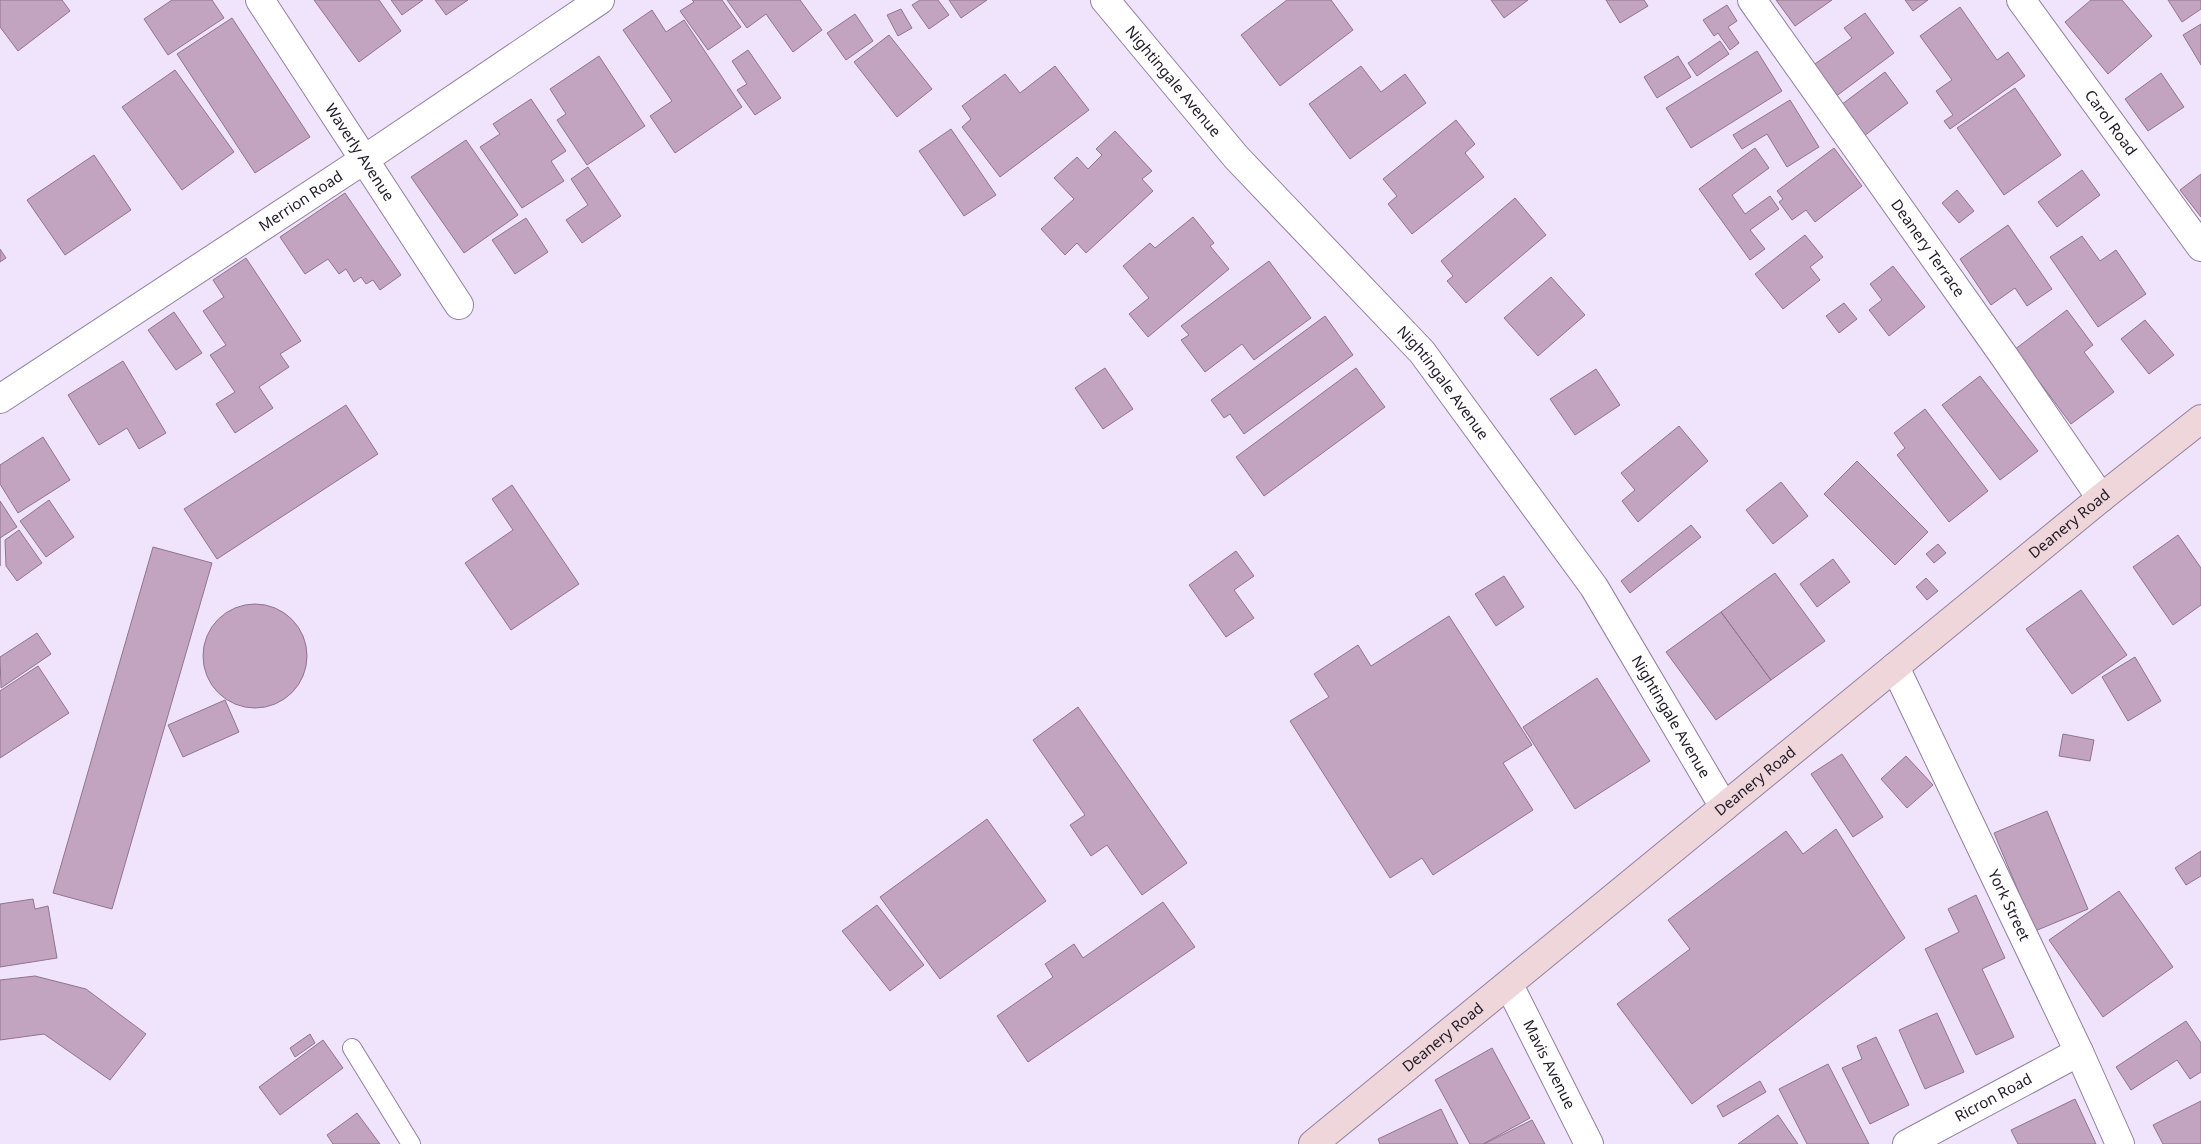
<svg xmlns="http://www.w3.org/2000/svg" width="2201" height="1144" font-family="'Noto Sans',sans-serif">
<rect width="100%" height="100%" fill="#efe4fb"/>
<path fill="#c2a4c1" stroke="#91748f" d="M 0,0 L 62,0 L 70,11 L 18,51 L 0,27 Z
M 172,0 L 212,0 L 224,18 L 168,55 L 144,19 Z
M 314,0 L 379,0 L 401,31 L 359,62 Z
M 391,0 L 423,0 L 402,15 Z
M 435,0 L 468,0 L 446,15 Z
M 692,0 L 722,0 L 741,27 L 708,50 L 680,11 L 694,2 Z
M 727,0 L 800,0 L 822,30 L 793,52 L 766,14 L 747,28 Z
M 920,0 L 938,0 L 949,15 L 929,29 L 912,5 Z
M 949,0 L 987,0 L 961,18 Z
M 1287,0 L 1331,0 L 1353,30 L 1280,86 L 1241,35 Z
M 1491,0 L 1528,0 L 1504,18 Z
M 1606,0 L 1644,0 L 1648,6 L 1620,23 Z
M 1776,0 L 1832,0 L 1795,26 Z
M 1905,0 L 1928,0 L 1913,11 Z
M 2091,0 L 2122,0 L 2152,36 L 2108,74 L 2065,22 Z
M 2168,0 L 2201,0 L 2201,9 L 2182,22 Z
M 1727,5 L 1737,21 L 1728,27 L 1739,43 L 1730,50 L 1718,33 L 1714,36 L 1703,20 Z
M 1960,7 L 1997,60 L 2008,52 L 2025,76 L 1950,129 L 1944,121 L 1953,115 L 1936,91 L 1952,80 L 1920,36 Z
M 901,9 L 912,28 L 898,36 L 887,15 Z
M 652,10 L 666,32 L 684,20 L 742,107 L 675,153 L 650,116 L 672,101 L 623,30 Z
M 1865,13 L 1894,53 L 1835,97 L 1812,66 L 1852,38 L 1844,28 Z
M 855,14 L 873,41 L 846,60 L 827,33 Z
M 232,18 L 310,137 L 255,173 L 177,54 Z
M 2201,24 L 2201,65 L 2183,35 Z
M 889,35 L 932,89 L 897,117 L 854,62 Z
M 1720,41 L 1729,54 L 1697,76 L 1688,63 Z
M 748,50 L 781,98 L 755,115 L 737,90 L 747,84 L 732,61 Z
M 1757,51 L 1782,91 L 1691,148 L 1666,108 Z
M 599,56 L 645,126 L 587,165 L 557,120 L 566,114 L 550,89 Z
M 1678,56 L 1691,77 L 1657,98 L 1644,77 Z
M 1055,66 L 1089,110 L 1000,177 L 962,127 L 971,119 L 962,106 L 1005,74 L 1020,93 Z
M 1361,66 L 1381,92 L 1405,74 L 1426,103 L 1350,159 L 1309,104 Z
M 175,70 L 234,152 L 182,190 L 122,107 Z
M 1885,72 L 1908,103 L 1864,136 L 1841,105 Z
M 2161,73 L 2184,107 L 2148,131 L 2125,99 Z
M 2015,88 L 2061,155 L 2004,195 L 1957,128 Z
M 531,99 L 566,151 L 551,161 L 564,181 L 522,208 L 480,147 L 500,134 L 493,124 Z
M 1790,100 L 1819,147 L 1787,167 L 1767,134 L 1742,149 L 1733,135 Z
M 1456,120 L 1475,144 L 1465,153 L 1484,177 L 1412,234 L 1388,204 L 1397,196 L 1383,179 Z
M 951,129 L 996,195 L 964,216 L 919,151 Z
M 1115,131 L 1152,171 L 1142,179 L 1153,191 L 1086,253 L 1077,243 L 1065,255 L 1041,229 L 1074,199 L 1054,178 L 1077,157 L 1088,169 L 1102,155 L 1096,149 Z
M 466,140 L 518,215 L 464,253 L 411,177 Z
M 1755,148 L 1769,168 L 1732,195 L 1745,214 L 1770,196 L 1779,209 L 1750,230 L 1765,249 L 1750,260 L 1699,189 Z
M 1834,148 L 1862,186 L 1815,222 L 1806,210 L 1792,220 L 1779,202 L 1783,199 L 1777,191 Z
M 94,155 L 131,210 L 65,255 L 27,200 Z
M 588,167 L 621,216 L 582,243 L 566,220 L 588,205 L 571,179 Z
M 2082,170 L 2100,195 L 2057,227 L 2038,202 Z
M 2201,174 L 2201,217 L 2180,190 Z
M 1957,190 L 1974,211 L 1959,223 L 1942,203 Z
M 345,193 L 401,275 L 380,290 L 373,280 L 366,284 L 361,277 L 354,282 L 346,269 L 339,274 L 328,259 L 305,274 L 280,237 Z
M 1515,198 L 1546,235 L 1466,303 L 1447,281 L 1453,276 L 1441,261 Z
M 1193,217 L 1214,243 L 1210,246 L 1229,269 L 1148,337 L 1129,314 L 1149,298 L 1123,266 L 1150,243 L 1155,248 Z
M 526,218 L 548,252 L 515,274 L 492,240 Z
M 2008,225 L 2052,289 L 2027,306 L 2015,288 L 1991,305 L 1960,259 Z
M 1805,235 L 1823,257 L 1810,267 L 1820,280 L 1783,309 L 1755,274 Z
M 2082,236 L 2100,261 L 2116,250 L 2146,294 L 2098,327 L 2050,257 Z
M 0,249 L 6,258 L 0,262 Z
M 246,258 L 301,341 L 280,354 L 289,367 L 259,387 L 273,408 L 235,433 L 216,404 L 235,392 L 210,355 L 226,345 L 203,311 L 224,297 L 213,280 Z
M 1269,261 L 1311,318 L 1254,360 L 1242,344 L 1205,372 L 1181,340 L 1189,335 L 1181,326 Z
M 1893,266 L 1925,307 L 1889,336 L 1869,310 L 1882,300 L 1870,284 Z
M 1551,277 L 1585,315 L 1538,356 L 1504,318 Z
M 1844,303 L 1857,319 L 1839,333 L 1826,316 Z
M 2067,310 L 2093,345 L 2084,352 L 2114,392 L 2071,424 L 2038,380 L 2029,388 L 2006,356 Z
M 174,312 L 202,353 L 176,370 L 148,330 Z
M 1325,316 L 1353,355 L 1244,434 L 1230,414 L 1224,418 L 1211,400 Z
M 2145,320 L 2174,355 L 2149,374 L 2121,339 Z
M 123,361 L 166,433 L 139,449 L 127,428 L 99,445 L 68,395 Z
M 1105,368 L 1133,409 L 1103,429 L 1075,388 Z
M 1356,368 L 1385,407 L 1264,496 L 1236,457 Z
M 1596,369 L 1620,405 L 1575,435 L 1550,399 Z
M 1980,376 L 2038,451 L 2000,480 L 1942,405 Z
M 346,405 L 378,454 L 217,559 L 184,509 Z
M 1925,409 L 1988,491 L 1949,522 L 1897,455 L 1905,448 L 1894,433 Z
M 1679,426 L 1708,461 L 1638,522 L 1622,501 L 1635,490 L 1621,473 Z
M 43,437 L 70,480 L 18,513 L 0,484 L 0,465 Z
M 1857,461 L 1928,532 L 1895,565 L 1824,494 Z
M 1781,482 L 1808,516 L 1773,544 L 1746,510 Z
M 512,485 L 579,584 L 511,630 L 465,563 L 513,530 L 492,499 Z
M 49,500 L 74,537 L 46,557 L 20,521 Z
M 0,501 L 17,527 L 0,538 L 0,566 Z
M 1691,525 L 1701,537 L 1630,593 L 1621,581 Z
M 19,530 L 42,563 L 17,581 L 6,566 L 5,540 Z
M 2178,535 L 2201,568 L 2201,605 L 2173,625 L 2133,567 Z
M 1938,544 L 1946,553 L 1934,563 L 1926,554 Z
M 153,547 L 212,563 L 112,909 L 53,893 Z
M 1236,551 L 1254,576 L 1234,590 L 1254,618 L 1226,637 L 1189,585 Z
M 1833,559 L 1850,582 L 1817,607 L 1800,584 Z
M 1775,573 L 1825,641 L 1771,680 L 1721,612 Z
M 1504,576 L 1524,607 L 1496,626 L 1475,594 Z
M 1926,578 L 1938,591 L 1927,600 L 1916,587 Z
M 2081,590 L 2127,655 L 2072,694 L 2026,629 Z
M203 656a52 52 0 1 1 104 0a52 52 0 1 1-104 0Z
M 1721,612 L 1771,680 L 1716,720 L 1666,652 Z
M 1449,616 L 1532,745 L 1503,763 L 1533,810 L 1433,875 L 1422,858 L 1390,878 L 1290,721 L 1329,697 L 1314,674 L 1358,645 L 1371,666 Z
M 37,633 L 51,654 L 1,688 L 0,657 Z
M 2135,657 L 2161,701 L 2128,721 L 2102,677 Z
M 38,666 L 69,713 L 0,758 L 0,691 Z
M 1597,678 L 1650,761 L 1575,809 L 1523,727 Z
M 225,700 L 239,732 L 183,757 L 168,725 Z
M 1078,707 L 1187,863 L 1142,895 L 1107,845 L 1091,856 L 1070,825 L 1085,815 L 1033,740 Z
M 2063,734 L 2094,740 L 2090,761 L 2059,756 Z
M 1842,754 L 1883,817 L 1853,837 L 1811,774 Z
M 1906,756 L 1933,785 L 1907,808 L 1881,779 Z
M 2047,811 L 2088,909 L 2035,931 L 1994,833 Z
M 987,819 L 1046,901 L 940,979 L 880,897 Z
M 1836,829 L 1905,938 L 1692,1104 L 1617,1004 L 1690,949 L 1668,920 L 1786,831 L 1803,854 Z
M 2201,851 L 2201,876 L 2186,885 L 2175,868 Z
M 2119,891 L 2173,967 L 2103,1017 L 2049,940 Z
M 1976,895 L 2005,958 L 1982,969 L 2014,1037 L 1976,1055 L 1925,949 L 1959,932 L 1948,909 Z
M 33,899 L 35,909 L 48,906 L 57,958 L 0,967 L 0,904 Z
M 1163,902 L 1195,947 L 1028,1062 L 997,1016 L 1053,977 L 1045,964 L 1074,944 L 1083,958 Z
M 877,905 L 924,965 L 890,991 L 842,931 Z
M 35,976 L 86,989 L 146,1034 L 110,1080 L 44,1034 L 0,1040 L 0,980 Z
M 1937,1013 L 1964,1072 L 1925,1089 L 1899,1030 Z
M 2186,1021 L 2201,1043 L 2201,1072 L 2190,1079 L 2177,1060 L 2131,1090 L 2116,1067 Z
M 310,1034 L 315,1043 L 295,1057 L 290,1048 Z
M 1876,1037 L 1909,1105 L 1870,1124 L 1842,1068 L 1862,1059 L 1857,1046 Z
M 323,1040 L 343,1068 L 280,1115 L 259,1087 Z
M 1492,1048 L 1530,1118 L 1483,1144 L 1470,1144 L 1435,1080 Z
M 1828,1064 L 1869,1144 L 1807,1144 L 1779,1089 Z
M 1760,1081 L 1766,1092 L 1723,1117 L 1717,1106 Z
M 2075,1099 L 2096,1144 L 2018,1144 L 2011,1130 Z
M 2201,1101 L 2201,1144 L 2163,1144 L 2153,1125 Z
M 1441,1109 L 1458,1144 L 1380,1144 L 1378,1139 Z
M 357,1113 L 380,1144 L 333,1144 L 327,1135 Z
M 1778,1115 L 1798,1144 L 1738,1144 Z
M 1532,1120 L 1545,1144 L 1484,1144 Z"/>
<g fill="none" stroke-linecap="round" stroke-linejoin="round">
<g stroke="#9180a1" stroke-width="20">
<path id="lane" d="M 352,1048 L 411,1144"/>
</g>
<g stroke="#9180a1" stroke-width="30">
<g id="street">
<path id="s1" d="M 260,0 L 459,305"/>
<path id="s2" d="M 1105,0 L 1236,157 L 1422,352 L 1594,587 L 1724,807"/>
<path id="s3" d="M 1752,0 L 2004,356 L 2101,498"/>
<path id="s4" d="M 2021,0 L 2201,247"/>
<path id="s5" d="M 0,399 L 365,159 L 600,0"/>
<path id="s6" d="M 1895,667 L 2079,1052 L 2120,1144"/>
<path id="s7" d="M 1509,985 L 1589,1144"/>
<path id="s8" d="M 1907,1144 L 2079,1052"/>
</g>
</g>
<g stroke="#9180a1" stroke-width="30">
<g id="secondary">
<path id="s9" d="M 1313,1144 L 2101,498 L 2201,419"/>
</g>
</g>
<use href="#lane" stroke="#fff" stroke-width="18"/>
<use href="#street" stroke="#fff" stroke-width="28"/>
<use href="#secondary" stroke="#eed6da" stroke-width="28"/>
</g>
<g text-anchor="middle" stroke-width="4" stroke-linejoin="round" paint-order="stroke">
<g font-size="15" fill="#201926" stroke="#fff">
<text dy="5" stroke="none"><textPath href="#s2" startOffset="106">Nightingale Avenue</textPath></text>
<text dy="5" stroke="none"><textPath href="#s4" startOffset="152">Carol Road</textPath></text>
<text dy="5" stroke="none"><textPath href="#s1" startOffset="182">Waverly Avenue</textPath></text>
<text dy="5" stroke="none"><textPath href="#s5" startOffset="360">Merrion Road</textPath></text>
<text dy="5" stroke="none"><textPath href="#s3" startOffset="304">Deanery Terrace</textPath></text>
<text dy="5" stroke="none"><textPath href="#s2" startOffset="511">Nightingale Avenue</textPath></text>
<text dy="5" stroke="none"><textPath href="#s9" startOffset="978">Deanery Road</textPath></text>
<text dy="5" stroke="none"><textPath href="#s2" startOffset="916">Nightingale Avenue</textPath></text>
<text dy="5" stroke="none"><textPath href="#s9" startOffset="572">Deanery Road</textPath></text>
<text dy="5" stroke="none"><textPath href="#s6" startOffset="264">York Street</textPath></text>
<text dy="5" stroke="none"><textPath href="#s9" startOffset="168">Deanery Road</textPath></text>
<text dy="5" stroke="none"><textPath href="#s7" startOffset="89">Mavis Avenue</textPath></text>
<text dy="5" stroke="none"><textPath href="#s8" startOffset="98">Ricron Road</textPath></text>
</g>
</g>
</svg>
